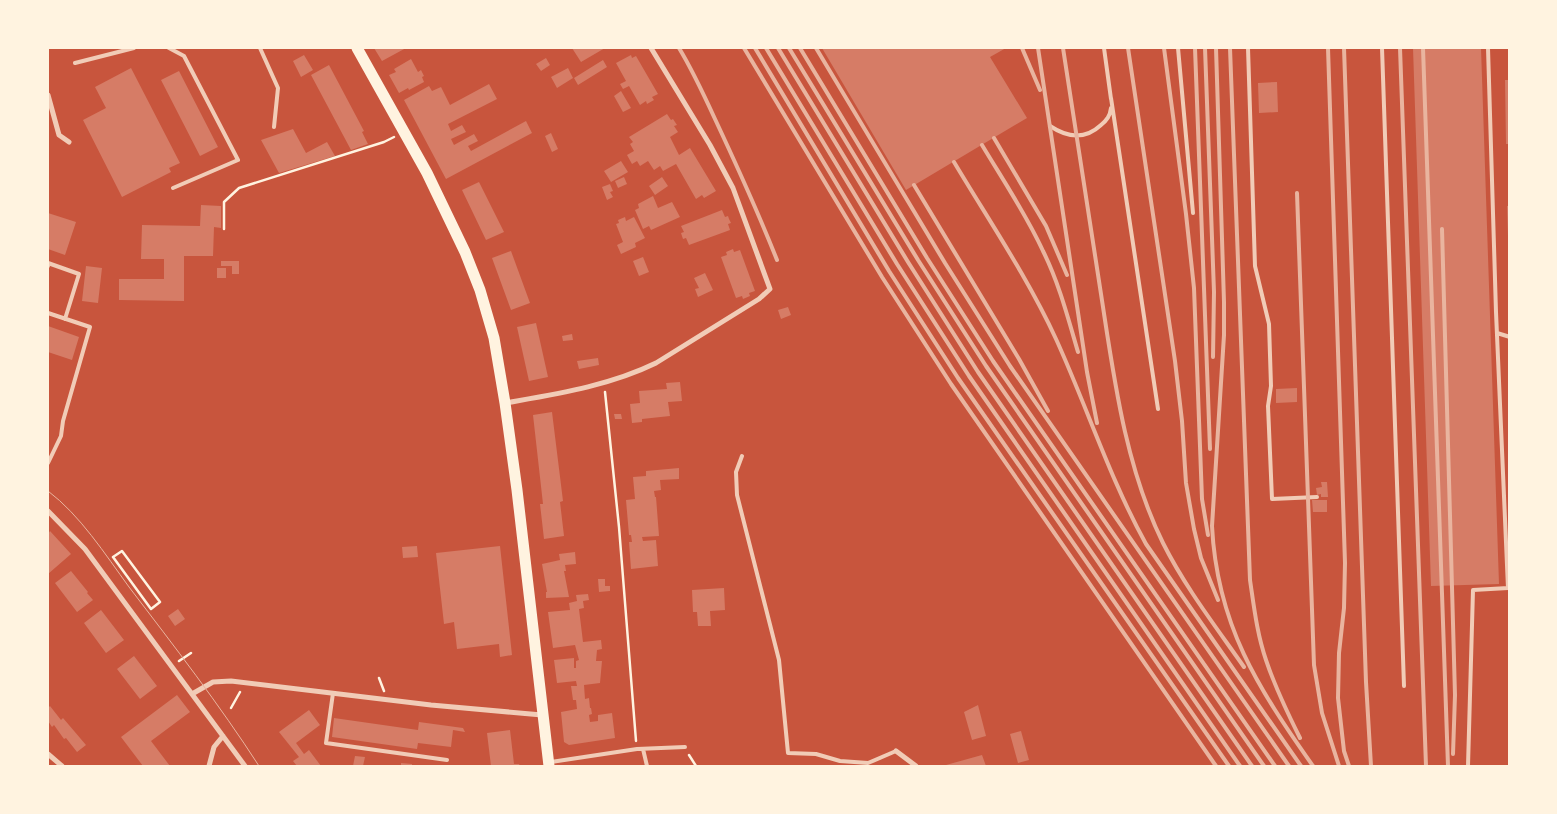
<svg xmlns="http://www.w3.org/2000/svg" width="1557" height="814" font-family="'Times New Roman',serif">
<rect width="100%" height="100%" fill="#c8553d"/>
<path fill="#d67c66" d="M 374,48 L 406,48 L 382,61 Z
M 572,48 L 605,48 L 581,62 Z
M 822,48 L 1006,48 L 990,57 L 1027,118 L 906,190 Z
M 1413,48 L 1481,48 L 1499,584 L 1431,586 Z
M 304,55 L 313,70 L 301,77 L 293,61 Z
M 631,55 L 632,58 L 636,56 L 658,94 L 652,97 L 654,100 L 647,104 L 646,101 L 640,105 L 629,86 L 623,89 L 620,84 L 626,81 L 616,63 Z
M 546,58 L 550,65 L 541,71 L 536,64 Z
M 411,59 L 418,72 L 421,70 L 424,76 L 422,77 L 424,82 L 409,90 L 408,88 L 399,93 L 389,75 L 396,72 L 394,69 Z
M 603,60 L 607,67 L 578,85 L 574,78 Z
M 329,65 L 364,131 L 362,132 L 368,144 L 351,150 L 311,75 Z
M 131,68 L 180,163 L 169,168 L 171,172 L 122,197 L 83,120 L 106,108 L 95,87 Z
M 568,68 L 573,78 L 557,88 L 551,77 Z
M 179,71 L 218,147 L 200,156 L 161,80 Z
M 1505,80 L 1510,80 L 1510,144 L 1506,144 Z
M 1277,82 L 1278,112 L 1259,113 L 1258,83 Z
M 489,84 L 497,99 L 448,124 L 451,131 L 462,125 L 466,132 L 451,139 L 454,145 L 474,134 L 478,141 L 468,146 L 471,151 L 526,121 L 532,133 L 446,179 L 404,100 L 429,86 L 432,91 L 441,87 L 450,105 Z
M 621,91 L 631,108 L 623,112 L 614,96 Z
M 667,114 L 671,120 L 673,119 L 677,125 L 674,126 L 678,132 L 670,137 L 679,155 L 690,148 L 716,191 L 704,198 L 702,195 L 696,199 L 676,164 L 663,171 L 660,166 L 654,170 L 648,161 L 640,166 L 637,161 L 632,164 L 627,155 L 634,151 L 630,144 L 633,142 L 629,137 Z
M 293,129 L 306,153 L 327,142 L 335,156 L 279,173 L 261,140 Z
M 551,133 L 558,149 L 552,152 L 545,136 Z
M 621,161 L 628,172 L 611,182 L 604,171 Z
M 624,177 L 627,184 L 618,188 L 615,181 Z
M 662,177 L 668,186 L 655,195 L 649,186 Z
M 479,182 L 504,232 L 486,240 L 462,190 Z
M 610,184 L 613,191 L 610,192 L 613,197 L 607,200 L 602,187 Z
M 653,196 L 658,208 L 672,202 L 680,217 L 651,230 L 649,226 L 643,229 L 635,210 L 639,208 L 638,204 Z
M 201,205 L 221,206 L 221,228 L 214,227 L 213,256 L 184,256 L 184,301 L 119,300 L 119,279 L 164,279 L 164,259 L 141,259 L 142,225 L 200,226 Z
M 1507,206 L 1510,206 L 1510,236 L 1508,236 Z
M 722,210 L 725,217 L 728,216 L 729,219 L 731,223 L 728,224 L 730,230 L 689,245 L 686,238 L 683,239 L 681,233 L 684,232 L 681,226 Z
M 48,213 L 76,222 L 65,255 L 48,249 Z
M 625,217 L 626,221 L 634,217 L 645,238 L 635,243 L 636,247 L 621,254 L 617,245 L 623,242 L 616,224 L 619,223 L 618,220 Z
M 733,249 L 734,252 L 740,250 L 755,291 L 749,293 L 750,296 L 743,299 L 742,296 L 736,298 L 721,257 L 727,255 L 726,252 Z
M 511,251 L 530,303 L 511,310 L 492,258 Z
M 643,257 L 649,272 L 639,276 L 633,261 Z
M 221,261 L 239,261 L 239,274 L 232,274 L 232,266 L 221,266 Z
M 86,266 L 102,268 L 98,303 L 82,301 Z
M 217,268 L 226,268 L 226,278 L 217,278 Z
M 705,273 L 713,290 L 698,297 L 695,289 L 699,288 L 694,278 Z
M 788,307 L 791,315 L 781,319 L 778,310 Z
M 536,323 L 548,377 L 529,381 L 517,327 Z
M 48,326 L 79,337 L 72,360 L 48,352 Z
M 572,334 L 573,340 L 563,341 L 562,336 Z
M 598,358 L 599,365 L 579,369 L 577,361 Z
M 680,382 L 682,401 L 668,402 L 670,416 L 642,419 L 642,422 L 632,423 L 630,404 L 640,403 L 639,391 L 667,389 L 666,383 Z
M 1297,388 L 1297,402 L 1276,403 L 1276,389 Z
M 552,412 L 563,501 L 560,502 L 564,536 L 544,539 L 540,504 L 543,504 L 533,415 Z
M 614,414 L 621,414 L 622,419 L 615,419 Z
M 679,468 L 679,479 L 660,480 L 661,490 L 654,491 L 655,497 L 656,497 L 659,536 L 642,537 L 643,541 L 656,540 L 658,566 L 631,569 L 629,542 L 632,542 L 631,535 L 629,535 L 626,500 L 635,499 L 633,477 L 646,476 L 646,471 Z
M 1321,482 L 1327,482 L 1328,497 L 1321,497 L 1321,494 L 1317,495 L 1316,488 L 1322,487 Z
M 1312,500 L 1327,500 L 1327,512 L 1313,512 Z
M 50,531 L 71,554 L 48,574 L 48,534 Z
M 417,546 L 418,557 L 403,558 L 402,547 Z
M 500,546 L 512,655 L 500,657 L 499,644 L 457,649 L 454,622 L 444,624 L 436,553 Z
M 575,552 L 576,564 L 565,565 L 566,571 L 564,571 L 569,597 L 546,598 L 546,592 L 547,592 L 542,564 L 560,560 L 559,554 Z
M 71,571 L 88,592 L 87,593 L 93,600 L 77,612 L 55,583 Z
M 598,579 L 605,579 L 605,586 L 610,586 L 610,591 L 599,592 Z
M 724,588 L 725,610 L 710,611 L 711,626 L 698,626 L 697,612 L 693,612 L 692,590 Z
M 588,594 L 589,600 L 583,601 L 584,608 L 579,609 L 583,642 L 601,640 L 602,649 L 597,650 L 596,661 L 602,661 L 600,683 L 584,685 L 585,699 L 589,698 L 590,708 L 591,708 L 592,714 L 589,715 L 590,722 L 598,721 L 598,715 L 612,713 L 615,738 L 569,745 L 564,742 L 561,712 L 577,709 L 576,700 L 573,700 L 571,686 L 577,686 L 576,681 L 557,683 L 554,660 L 574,658 L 574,668 L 576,668 L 576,661 L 579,660 L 575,645 L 553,648 L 548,612 L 570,610 L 569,603 L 577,601 L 576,595 Z
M 178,609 L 185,619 L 175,626 L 168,616 Z
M 101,610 L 124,640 L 106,653 L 84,623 Z
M 134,656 L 157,686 L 140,699 L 117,669 Z
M 177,695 L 190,712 L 151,741 L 170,766 L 143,766 L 121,737 Z
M 978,705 L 986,736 L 972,740 L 964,712 Z
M 50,706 L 61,720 L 63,718 L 86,745 L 77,752 L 66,738 L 64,739 L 54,725 L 52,727 L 48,721 L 48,708 Z
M 309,710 L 320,725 L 296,743 L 304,754 L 309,750 L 321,766 L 297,766 L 293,761 L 299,757 L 279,732 Z
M 334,718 L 418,730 L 419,722 L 463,728 L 465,732 L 453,730 L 451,747 L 418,743 L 417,749 L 332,737 Z
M 510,730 L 514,764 L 519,764 L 520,766 L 491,766 L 487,733 Z
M 1021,731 L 1029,760 L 1018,763 L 1010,734 Z
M 982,755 L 986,766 L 947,766 L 946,765 Z
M 355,756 L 365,757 L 363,766 L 353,766 Z
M 401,763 L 412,764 L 412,766 L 401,766 Z"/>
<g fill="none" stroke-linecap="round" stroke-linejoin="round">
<path stroke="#fff3e0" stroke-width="2.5" d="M 224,229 L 224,202 L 239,188 L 384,142 L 394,137
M 605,392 L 619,527 L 636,741
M 122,551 L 160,602 L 151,609 L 113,557 Z
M 179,661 L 191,653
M 379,678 L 384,691
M 231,708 L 240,692
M 689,755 L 696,766"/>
<path stroke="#f1ccb7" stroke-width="4" d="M 169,48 L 184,56 L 238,160 L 173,188
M 260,48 L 278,88 L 274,127
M 1104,48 L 1111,99
M 1178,48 L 1193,213
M 1248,48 L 1255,266 L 1269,324 L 1271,386 L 1268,406 L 1272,499 L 1317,497
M 1382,48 L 1404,686
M 75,63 L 134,48
M 1111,98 L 1158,409
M 1050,126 C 1068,138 1085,140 1101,125 C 1107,120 1110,116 1111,108
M 48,266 L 48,263 L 79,274 L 65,319
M 48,313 L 90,327 L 63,421 L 61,436 L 48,463
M 1497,333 L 1510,337
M 742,456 L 736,472 L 737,495 L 779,660 L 788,753 L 816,754 L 840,761 L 868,763 L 896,751
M 333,693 L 326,743 L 447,760
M 643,749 L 647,766
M 551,762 L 637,749 L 685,747
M 1468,766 L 1473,590 L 1508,588 L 1496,312 L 1488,48"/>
<path stroke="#f1ccb7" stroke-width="5" d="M 48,95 L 59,135 L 69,142
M 505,403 C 556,394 609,386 656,363 L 759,299 L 770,289 L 733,188 L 710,145 L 651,48
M 48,511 L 85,549 L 245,766
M 192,694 L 213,682 L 231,681 L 431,705 L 542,715
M 896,751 L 916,766
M 48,754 L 62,766
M 209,766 L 214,747 L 223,736"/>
<path stroke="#fff3e0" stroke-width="11" d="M 357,48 L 427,173 L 465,252 L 480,290 L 494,338 L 505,403 L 517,490 L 549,766"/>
<path stroke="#e9b49f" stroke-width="1" d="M 48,491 C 80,515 105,554 129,587 C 174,646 219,704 259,766"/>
<path stroke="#e9b49f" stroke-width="4" d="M 679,48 C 693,71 704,95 715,119 C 737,166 758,212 777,260
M 744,48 L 882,277 L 951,384 L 1216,766
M 755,48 L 889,271 L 958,378 L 1229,766
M 766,48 L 897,264 L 969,376 L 1240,766
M 778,48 L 908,262 L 978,372 L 1252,766
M 789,48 L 918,260 L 986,366 L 1264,766
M 800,48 L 927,258 L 993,361 L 1275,766
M 816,48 L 945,263 L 1010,366 L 1289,766
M 1022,48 L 1040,90
M 1038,48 L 1087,372 L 1097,423
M 1063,48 C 1076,130 1088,212 1101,294 C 1114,378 1125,466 1163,543 C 1185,587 1216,627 1244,667
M 1128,48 L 1175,361 L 1182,421 L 1186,483 L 1194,529 L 1201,558 L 1218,600
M 1164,48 L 1186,214 L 1194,288 L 1202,499 L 1208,535
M 1195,48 L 1210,449
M 1205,48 L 1214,292 L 1213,357
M 1216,48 L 1224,302 L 1224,335 L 1212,526 C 1217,625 1258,688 1313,766
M 1230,48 L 1250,580 C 1254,607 1257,634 1266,660 C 1275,687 1287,712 1300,738
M 1328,48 L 1345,563 L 1344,608 L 1339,653 L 1338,698 L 1344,751 L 1349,766
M 1344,48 L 1366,682 L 1371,766
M 1400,48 L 1426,766
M 1423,48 L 1448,766
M 994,138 L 1046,226 L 1067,275
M 982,145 C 1003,180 1026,214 1043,251 C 1059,283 1068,318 1078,352
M 954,162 C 988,219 1028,278 1056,339 C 1087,407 1110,479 1146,544 L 1301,766
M 914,185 L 1019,359 L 1048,411
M 1297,193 L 1314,665 L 1322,713 L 1339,766
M 1442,229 L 1455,695 L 1453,754"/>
</g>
<rect width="1557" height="814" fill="none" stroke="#fff3e0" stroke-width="98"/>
</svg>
